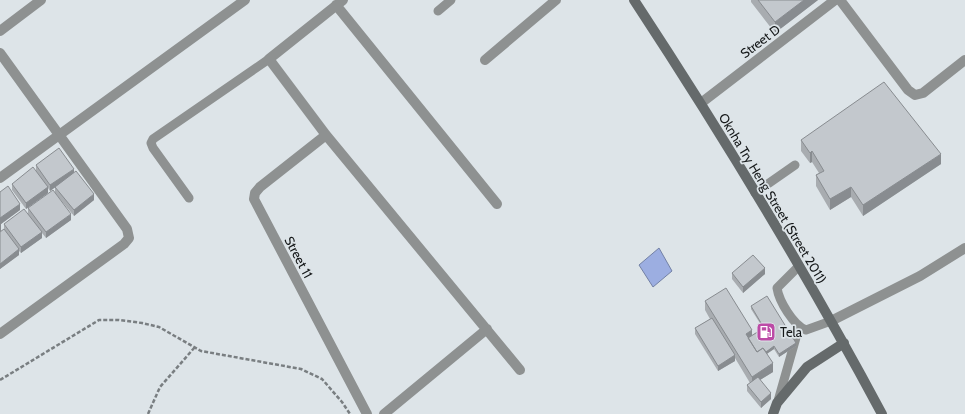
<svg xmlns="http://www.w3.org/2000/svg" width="965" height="414" font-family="Cabin,sans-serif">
<rect width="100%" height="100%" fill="#dde4e8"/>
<path fill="#9caee1" stroke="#7381a5" d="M 659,248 L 672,271 L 653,287 L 639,265 Z"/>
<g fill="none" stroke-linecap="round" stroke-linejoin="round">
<path stroke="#797e81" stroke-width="2.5" stroke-dasharray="4 2" stroke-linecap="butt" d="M 0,380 L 99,320 L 119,320 L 142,323 L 159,327 L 201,351 L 301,369 L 322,379 L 342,402 L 350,414
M 148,414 L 160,387 L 195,347"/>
<path stroke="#8e9191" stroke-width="9" d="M 438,11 L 451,0
M 755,193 L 795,165
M 189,198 L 153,148 L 151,143 L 153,139 L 269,59
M 799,266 L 777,288 C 779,301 793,325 806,330 L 831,321
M 778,401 L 799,327"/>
<path stroke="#8e9191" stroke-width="10" d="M 343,0 L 269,59 L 326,135 L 520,370
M 840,0 L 908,90 L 915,95 L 923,93 L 965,60
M 336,5 L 497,204
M 0,31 L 41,0
M 0,53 L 127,229 L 129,238 L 124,244 L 0,334
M 485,60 L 556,0
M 701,103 L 835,0
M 326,135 L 260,187 L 255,193 L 254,199 L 367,414
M 0,178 L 245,0
M 831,321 L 920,276 L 965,248
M 384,414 L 487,329"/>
<path stroke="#656a6b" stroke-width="10" d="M 634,0 C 722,134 806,272 882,414
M 773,414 L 777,403 L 807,367 L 844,343"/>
</g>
<path fill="#a8acb0" d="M 751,0 L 818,0 L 775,33 L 751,2 Z
M 801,140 L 941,164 L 863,216 L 851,197 L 830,210 L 816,186 L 816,175 L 819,173 L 812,162 L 810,163 L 801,151 Z
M 36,165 L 74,173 L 94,200 L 74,216 L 55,193 L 55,187 L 50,191 L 48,188 L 48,193 L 26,209 L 12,190 L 12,184 L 36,171 Z
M 0,192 L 20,210 L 1,224 L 1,231 L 4,229 L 4,224 L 28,214 L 28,208 L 71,220 L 46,238 L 42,233 L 42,238 L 21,253 L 19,251 L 19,255 L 0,269 Z
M 732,273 L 765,274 L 743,293 L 732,279 Z
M 705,301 L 752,335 L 763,328 L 751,309 L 751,306 L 796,346 L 779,357 L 774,349 L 767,354 L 773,372 L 760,380 L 771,399 L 761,408 L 747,391 L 747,385 L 750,383 L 735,358 L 735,361 L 718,371 L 695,334 L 695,328 L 710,319 L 705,310 Z"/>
<path fill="#888c90" d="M 804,0 L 818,0 L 775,33 L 775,22 Z
M 812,151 L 812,162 L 810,163 L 810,153 Z
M 941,154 L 941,164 L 863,216 L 863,205 Z
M 74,169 L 74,174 L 50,191 L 50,185 Z
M 48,187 L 48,193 L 26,209 L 26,203 Z
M 851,187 L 851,197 L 830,210 L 830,199 Z
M 94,194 L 94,200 L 74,216 L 74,210 Z
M 20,204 L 20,210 L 1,224 L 1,231 L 0,232 L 0,218 Z
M 71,214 L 71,220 L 46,238 L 46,232 Z
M 42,232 L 42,238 L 21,253 L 21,247 Z
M 19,249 L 19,255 L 0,269 L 0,264 Z
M 765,268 L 765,274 L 743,293 L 743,287 Z
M 752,330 L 752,338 L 747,341 L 746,334 Z
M 796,343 L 796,346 L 779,357 L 779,354 Z
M 774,346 L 774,349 L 757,360 L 757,357 Z
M 735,355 L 735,361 L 718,371 L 718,366 Z
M 773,363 L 773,372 L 752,385 L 752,377 Z
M 771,393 L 771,399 L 761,408 L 761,402 Z"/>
<path fill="#c3c8cd" stroke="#888c90" d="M 758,0 L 804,0 L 775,22 Z
M 884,82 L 941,154 L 863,205 L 851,187 L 830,199 L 816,175 L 824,171 L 812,151 L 810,153 L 801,140 Z
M 59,148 L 74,169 L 50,185 L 36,165 Z
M 33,167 L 48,187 L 26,203 L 12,184 Z
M 76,171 L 94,194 L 74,210 L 55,187 Z
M 8,186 L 20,204 L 0,218 L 0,192 Z
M 53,190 L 71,214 L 46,232 L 28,208 Z
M 24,209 L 42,232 L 21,247 L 4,224 Z
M 4,229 L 19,249 L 0,264 L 0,232 Z
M 753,255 L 765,268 L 743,287 L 732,273 Z
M 726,288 L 752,330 L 746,334 L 757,352 L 763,348 L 773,363 L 752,377 L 705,301 Z
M 767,296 L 796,343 L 779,354 L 774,346 L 766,352 L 763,348 L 757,352 L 748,338 L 764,328 L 751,306 Z
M 712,318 L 735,355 L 718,366 L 695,328 Z
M 758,377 L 771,393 L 761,402 L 747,385 Z"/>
<defs>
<g id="fuel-square" transform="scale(1)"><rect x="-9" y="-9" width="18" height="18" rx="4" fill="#bc4ba6" stroke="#dde4e8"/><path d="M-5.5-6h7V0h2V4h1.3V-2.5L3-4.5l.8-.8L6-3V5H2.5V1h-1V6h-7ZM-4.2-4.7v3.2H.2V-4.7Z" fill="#fff"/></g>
</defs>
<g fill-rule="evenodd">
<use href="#fuel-square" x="766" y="332"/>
</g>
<g text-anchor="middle" stroke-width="3.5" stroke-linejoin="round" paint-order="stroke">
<g font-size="13" fill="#141718" stroke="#dde4e8">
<text transform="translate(760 41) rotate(-37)" y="5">Street D</text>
<text transform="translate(773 198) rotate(59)" y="5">Oknha Try Heng Street (Street 2011)</text>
<text transform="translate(299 257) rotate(62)" y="5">Street 11</text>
</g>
<g font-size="13" fill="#141718" stroke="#dde4e8" text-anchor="start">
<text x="780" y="337">Tela</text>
</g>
</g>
</svg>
